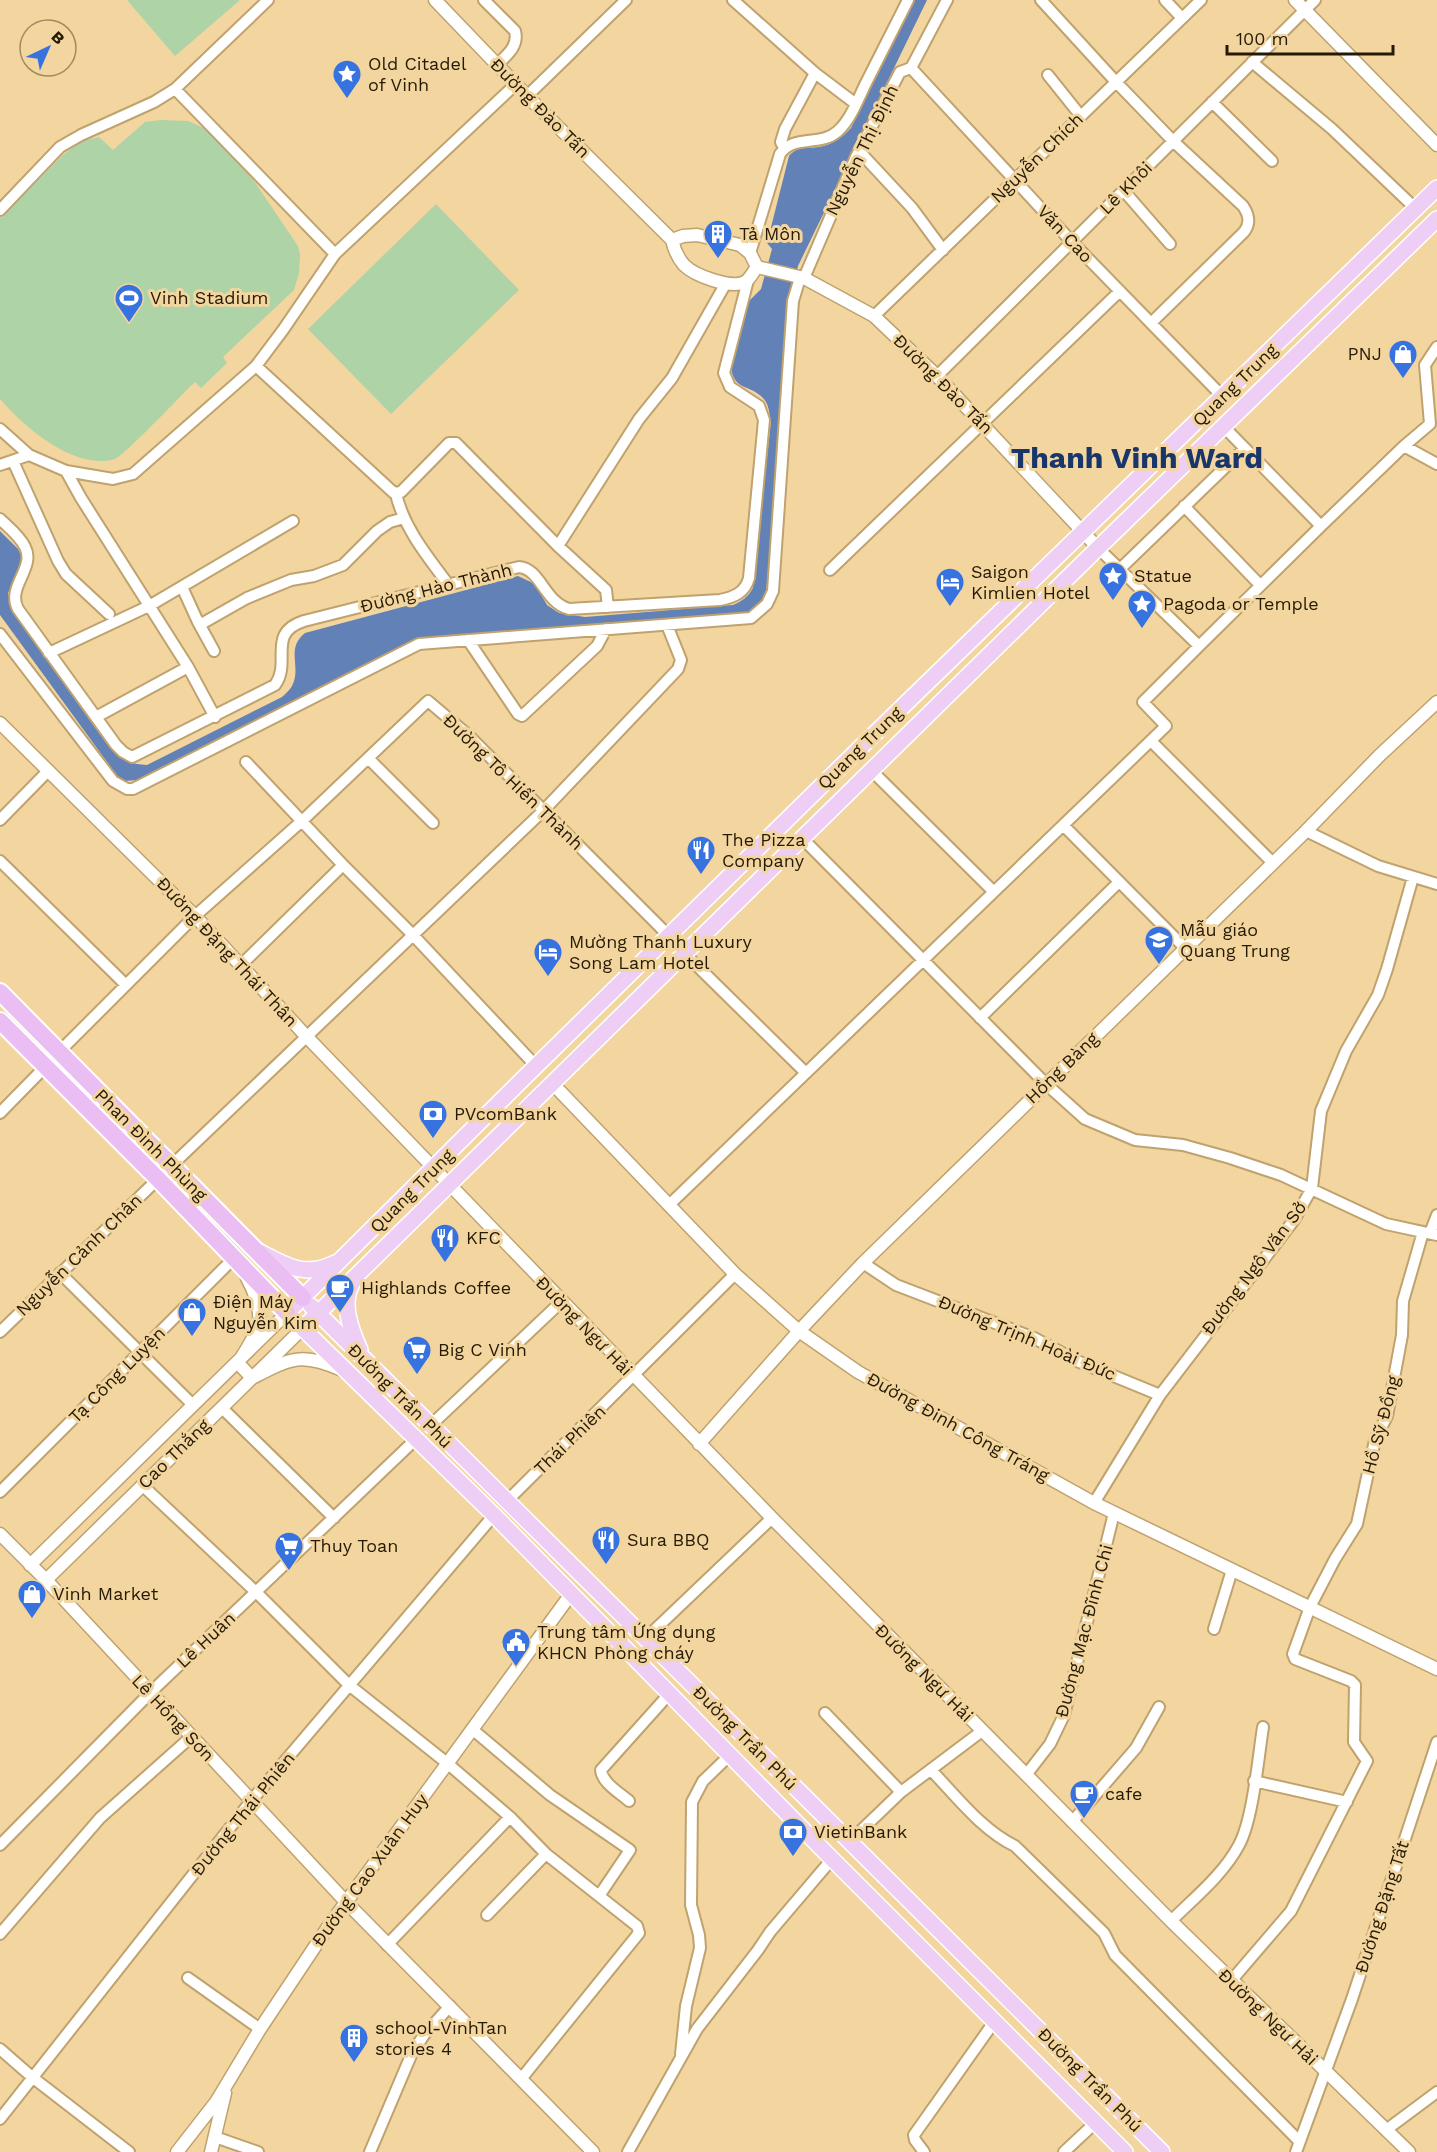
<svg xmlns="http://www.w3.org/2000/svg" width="1437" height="2152" font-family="'Work Sans',sans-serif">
<rect width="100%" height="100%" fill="#f3d59f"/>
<path fill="#add3a7" d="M 127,0 L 240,0 L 175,56 Z
M 161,120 L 188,121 L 202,127 L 216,138 L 254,181 L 298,246 L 300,255 L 299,273 L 294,290 L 223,357 L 227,363 L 201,388 L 195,382 C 183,393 124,456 115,459 C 75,471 24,427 0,399 L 0,218 L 64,154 L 82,141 L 99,137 L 113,150 L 145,122 Z
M 436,204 L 519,290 L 391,414 L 308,329 Z"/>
<path fill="#6281b7" d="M 913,0 L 927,0 L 798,266 L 791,297 L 766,594 C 761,605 755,610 744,616 L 419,639 L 139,780 L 124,781 L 118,777 L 0,615 L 0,531 L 18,549 L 22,557 L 20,569 L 8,593 L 13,613 L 109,747 C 124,760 127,764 147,765 L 282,697 C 286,693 290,690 292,686 C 302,667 285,649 305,633 L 518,576 L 535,584 L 547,605 L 559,613 L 585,617 L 733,605 C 742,601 748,597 753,588 L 771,421 C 769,413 769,404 763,398 C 750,384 733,391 731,366 L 748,302 L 761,289 L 772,249 L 767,243 L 789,156 C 799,145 806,149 819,147 C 832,145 843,137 851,128 Z"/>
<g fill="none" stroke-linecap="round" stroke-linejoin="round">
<g stroke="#bfa26e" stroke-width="14">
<path id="minor" d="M 484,0 L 515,31 C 519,46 507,55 497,65
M 733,0 L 815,73 L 856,104
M 1041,0 L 1116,82 L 1173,141 L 1243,206 C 1249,215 1251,223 1244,232 L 1151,323
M 1165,0 L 1182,18
M 1252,62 L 1332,129 L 1416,209
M 911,68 L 1072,242 L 1223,397
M 1048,75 L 1080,115
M 175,89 L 335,254
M 527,96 L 626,0
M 1212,102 L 1272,161
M 784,148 L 781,142 L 785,129 L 815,73
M 859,151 L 912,208 L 943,250
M 1124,191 L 1170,244
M 0,210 L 60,147 L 81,135 L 154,102 L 175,89 L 268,0
M 750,253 L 780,154 C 793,134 821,147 838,131 C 851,119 858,99 866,83 C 880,55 894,28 908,0
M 804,278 L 856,157 L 900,72 L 911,68 L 947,0
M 874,316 L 1201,0
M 256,366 L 394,493 L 401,492 L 449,443 L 456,443 L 558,546 L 606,590 L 608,607
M 937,376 L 1315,0
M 1224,427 L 1321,526 L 1404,446 L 1430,424 L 1425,365 L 1437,347
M 0,429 L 29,455 L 66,471 L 113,479 L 133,474 L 256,366 L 283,330 L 335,254 L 516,84
M 1404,446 L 1437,464
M 13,461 L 58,561 L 66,574 L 109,614
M 0,465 L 29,455
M 66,471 L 81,498 L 188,667 L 215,717
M 396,494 C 404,528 427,556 448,584
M 1184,506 L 1260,585
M 0,519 C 8,527 20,536 25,547 C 36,568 6,587 18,609 L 116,745 L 123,752 L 132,757 L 275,685 C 292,662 266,633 304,621 L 519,567 C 541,569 544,602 569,609 L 720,600 C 734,597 745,593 749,578 L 764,420 L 759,406 L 730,387 L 724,373 L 748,280
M 558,546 L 639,419 L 672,378 L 726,283
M 1098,548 L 1199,646 L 1321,526
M 1121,568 L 1244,449
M 830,570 L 1120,291
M 182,587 L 198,622 L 203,623 L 247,598 L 291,580 L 314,576 L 343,565 L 377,531 L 390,522 L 404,518
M 198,622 L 214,651
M 0,634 L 113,781 L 127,789 L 133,789 L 419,644 L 751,618 L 767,604 L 773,591 L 793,301 L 800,278
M 468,640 L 518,714 L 522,716 L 597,646 L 606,629
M 49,653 L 149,606 L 293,521
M 96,717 L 188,667
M 1151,741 L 1273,863
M 368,758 L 433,823
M 246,762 L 343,865 L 413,935 L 536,1066
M 872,771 L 993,891
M 0,820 L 48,771
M 1063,825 L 1185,948
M 1306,831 L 1378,866 L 1437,884
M 803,839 L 1046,1084 L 1085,1119 L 1135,1140 L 1183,1145 L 1230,1158 L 1281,1175 L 1386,1224 L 1437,1235
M 0,861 L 126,985
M 686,955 L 806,1073
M 241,965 L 343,865
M 980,1018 L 1119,882
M 59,1052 L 195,916 L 303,820 L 428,701 L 468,735 L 669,936
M 0,1113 L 45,1067
M 171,1166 L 543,811 L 678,669 L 681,660 L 667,625
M 669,1205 L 1166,726 L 1143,702 L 1199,646
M 1430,1233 L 1437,1215
M 863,1263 L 896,1285 L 1034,1338 L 1077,1361 L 1160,1395
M 60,1273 L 193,1405
M 0,1332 L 158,1179
M 222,1408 L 334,1518
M 430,1426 L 561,1302
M 142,1485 L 257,1593 L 349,1685 L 447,1763 L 510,1817
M 0,1492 L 234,1258
M 506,1502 L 735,1274
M 1094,1503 L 1160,1395 L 1294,1220 L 1312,1188 L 1321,1111 L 1346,1051 L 1378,995 L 1387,969 L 1413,877
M 1214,1629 L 1232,1570
M 645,1639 L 772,1518
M 825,1713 L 901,1792
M 472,1729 L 550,1795 L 630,1850 L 599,1896
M 931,1770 C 957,1797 982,1830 1015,1846 L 1104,1933 L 1115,1955 L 1299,2141
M 1026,1775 L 1050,1744 L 1064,1715 L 1114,1513
M 1254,1781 L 1347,1802
M 629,1801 C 620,1793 602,1783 601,1770 L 670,1693
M 1072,1822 L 1136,1748 L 1159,1707
M 849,1842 L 901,1792 L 982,1731
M 0,1845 L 150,1693 L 416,1439
M 487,1915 L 546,1854
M 1171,1921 C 1194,1898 1223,1875 1239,1845 C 1253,1819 1258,1759 1263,1727
M 0,1934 L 100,1818 L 191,1737
M 387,1945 L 510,1817 L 546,1854 L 637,1926 L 639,1933 L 521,2079
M 188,1978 L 260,2029
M 1231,1981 L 1291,1911 L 1367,1761 L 1354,1742 L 1355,1685 L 1351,1681 L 1295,1659 L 1293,1654 L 1310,1607 L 1335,1559 L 1357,1524 L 1375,1440 L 1387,1416 L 1402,1335 L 1403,1301 L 1423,1232
M 0,2049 L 32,2077 L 129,2152
M 681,2054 L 686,2006 L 700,1948 L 699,1935 L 691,1905 L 692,1802 L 703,1781 L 730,1755
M 0,2119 L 251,1801 L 494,1515
M 1386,2130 L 1437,2092
M 215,2137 L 258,2152
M 370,2152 L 412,2053 L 424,2035 L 450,2006
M 628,2152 L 697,2029 L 758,1950 L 770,1932 L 832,1859
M 924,2152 L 915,2140 L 914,2135 L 994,2022
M 1064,2152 L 1095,2123
M 1296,2152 L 1352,1999 L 1437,1742"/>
</g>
<g stroke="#bfa26e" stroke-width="15">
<path id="tertiary" d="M 435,0 L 527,96 L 672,240 C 674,249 678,258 684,265 C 695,276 731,289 745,282 C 750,279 753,272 757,267
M 1295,0 L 1437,145
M 672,240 L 683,236 L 697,235 L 740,245 L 750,253 L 757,267
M 757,267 L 804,278 L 874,316 L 937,376 L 1098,548
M 0,723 L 195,916 L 306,1036 L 772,1518 L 1171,1921 L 1409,2152
M 552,1083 L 735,1274 L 799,1331 L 858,1372 L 1094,1503 L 1437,1669
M 247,1278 C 268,1317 260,1328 238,1363 L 252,1378 C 291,1358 301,1352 342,1370
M 699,1444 L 799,1331 L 863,1263 L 1306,831 L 1380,755 L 1437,702
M 0,1534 L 46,1580 L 346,1902 L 593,2152
M 30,1565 L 287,1313
M 46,1580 L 303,1328
M 177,2152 L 216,2102 L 260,2029 L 328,1927 L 571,1594
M 211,2152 L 225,2093"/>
</g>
<g stroke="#fff" stroke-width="18">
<path id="primary" d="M 260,1252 C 287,1266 305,1278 335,1263
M 353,1282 C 340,1302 351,1330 360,1350
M 311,1306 L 1162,2152
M 303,1328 L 1098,548 L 1437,219
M 1125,2152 L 832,1859 L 494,1515 L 287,1313 L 536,1066 L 863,745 L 1437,188"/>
</g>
<g stroke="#fff" stroke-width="20">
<path id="trunk" d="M 0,992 L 303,1298
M 0,1021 L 158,1179 L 287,1313"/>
</g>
<use href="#minor" stroke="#fff" stroke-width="10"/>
<use href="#tertiary" stroke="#fff" stroke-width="12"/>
<use href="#primary" stroke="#efcef5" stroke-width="15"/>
<use href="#trunk" stroke="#eabef2" stroke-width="16"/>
</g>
<defs>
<g id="sight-pin" transform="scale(1.5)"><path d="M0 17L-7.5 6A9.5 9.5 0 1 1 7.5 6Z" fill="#3772e1" stroke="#f3d59f"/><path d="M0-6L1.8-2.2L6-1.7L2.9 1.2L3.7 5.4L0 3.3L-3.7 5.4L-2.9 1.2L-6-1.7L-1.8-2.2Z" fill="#fff"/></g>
<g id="building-pin" transform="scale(1.5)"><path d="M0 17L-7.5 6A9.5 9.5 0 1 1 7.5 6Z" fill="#3772e1" stroke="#f3d59f"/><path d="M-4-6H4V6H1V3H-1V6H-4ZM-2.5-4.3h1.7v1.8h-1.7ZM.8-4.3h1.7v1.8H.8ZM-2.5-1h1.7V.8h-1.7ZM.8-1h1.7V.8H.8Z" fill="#fff"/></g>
<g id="stadium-pin" transform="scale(1.5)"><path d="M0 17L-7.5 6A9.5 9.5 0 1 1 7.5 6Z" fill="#3772e1" stroke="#f3d59f"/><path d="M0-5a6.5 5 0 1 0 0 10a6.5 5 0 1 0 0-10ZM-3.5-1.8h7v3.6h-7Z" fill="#fff"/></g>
<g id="shop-pin" transform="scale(1.5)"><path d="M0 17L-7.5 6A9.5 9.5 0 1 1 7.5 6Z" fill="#3772e1" stroke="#f3d59f"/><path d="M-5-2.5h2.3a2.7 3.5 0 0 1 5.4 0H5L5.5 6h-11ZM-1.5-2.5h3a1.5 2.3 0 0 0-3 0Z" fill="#fff"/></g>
<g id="hotel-pin" transform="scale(1.5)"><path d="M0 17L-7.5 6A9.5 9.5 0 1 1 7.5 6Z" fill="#3772e1" stroke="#f3d59f"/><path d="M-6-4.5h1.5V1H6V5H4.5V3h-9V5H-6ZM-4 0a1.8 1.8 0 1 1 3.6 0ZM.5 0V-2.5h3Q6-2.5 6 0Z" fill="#fff"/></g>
<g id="restaurant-pin" transform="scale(1.5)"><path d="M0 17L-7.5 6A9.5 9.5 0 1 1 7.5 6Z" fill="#3772e1" stroke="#f3d59f"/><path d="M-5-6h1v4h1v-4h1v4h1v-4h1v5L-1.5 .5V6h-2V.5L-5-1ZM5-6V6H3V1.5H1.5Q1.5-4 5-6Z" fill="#fff"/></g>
<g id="school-pin" transform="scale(1.5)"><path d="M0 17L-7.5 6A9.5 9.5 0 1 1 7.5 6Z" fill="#3772e1" stroke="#f3d59f"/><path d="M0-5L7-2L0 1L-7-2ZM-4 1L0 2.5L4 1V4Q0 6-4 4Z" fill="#fff"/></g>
<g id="bank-pin" transform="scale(1.5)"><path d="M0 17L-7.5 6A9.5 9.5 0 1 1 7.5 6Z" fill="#3772e1" stroke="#f3d59f"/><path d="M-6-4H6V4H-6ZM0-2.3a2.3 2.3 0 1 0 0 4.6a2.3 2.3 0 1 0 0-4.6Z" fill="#fff"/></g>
<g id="cafe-pin" transform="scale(1.5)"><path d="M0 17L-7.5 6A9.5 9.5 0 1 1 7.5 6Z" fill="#3772e1" stroke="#f3d59f"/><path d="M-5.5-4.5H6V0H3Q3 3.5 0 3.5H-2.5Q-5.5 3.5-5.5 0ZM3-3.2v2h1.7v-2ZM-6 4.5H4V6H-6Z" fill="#fff"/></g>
<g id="supermarket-pin" transform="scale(1.5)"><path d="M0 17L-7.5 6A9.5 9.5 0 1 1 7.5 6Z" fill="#3772e1" stroke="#f3d59f"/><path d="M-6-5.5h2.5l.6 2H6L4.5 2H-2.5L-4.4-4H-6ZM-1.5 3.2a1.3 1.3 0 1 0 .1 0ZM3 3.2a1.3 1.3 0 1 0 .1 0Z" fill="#fff"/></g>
<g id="civic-pin" transform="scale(1.5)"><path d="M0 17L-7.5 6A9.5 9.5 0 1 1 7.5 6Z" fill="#3772e1" stroke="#f3d59f"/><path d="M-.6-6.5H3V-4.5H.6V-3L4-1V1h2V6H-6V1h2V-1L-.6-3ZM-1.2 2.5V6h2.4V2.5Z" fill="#fff"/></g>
</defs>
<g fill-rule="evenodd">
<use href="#sight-pin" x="347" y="74"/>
<use href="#building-pin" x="718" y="234"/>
<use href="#stadium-pin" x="129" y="298"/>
<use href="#shop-pin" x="1403" y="354"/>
<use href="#sight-pin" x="1113" y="576"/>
<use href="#hotel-pin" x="950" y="582"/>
<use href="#sight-pin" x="1142" y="604"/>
<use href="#restaurant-pin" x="701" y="850"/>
<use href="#school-pin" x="1159" y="940"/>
<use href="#hotel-pin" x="548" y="952"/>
<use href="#bank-pin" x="433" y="1114"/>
<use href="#restaurant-pin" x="445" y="1238"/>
<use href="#cafe-pin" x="340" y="1288"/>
<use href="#shop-pin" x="192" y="1312"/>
<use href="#supermarket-pin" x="417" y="1350"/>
<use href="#restaurant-pin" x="606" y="1540"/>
<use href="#supermarket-pin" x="289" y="1546"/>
<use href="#shop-pin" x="32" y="1594"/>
<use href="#civic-pin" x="516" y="1642"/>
<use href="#cafe-pin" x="1084" y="1794"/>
<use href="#bank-pin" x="793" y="1832"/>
<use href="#building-pin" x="354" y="2038"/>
</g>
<g text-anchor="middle" stroke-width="6" stroke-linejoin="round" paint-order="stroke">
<g font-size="18" fill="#251a05" stroke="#f3d59f" text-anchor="start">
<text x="368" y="70">Old Citadel<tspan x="368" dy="21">of Vinh</tspan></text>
<text x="739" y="240">Tả Môn</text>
<text x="150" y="304">Vinh Stadium</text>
<text x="1382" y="360" text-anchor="end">PNJ</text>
<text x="971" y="578">Saigon<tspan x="971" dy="21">Kimlien Hotel</tspan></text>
<text x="1134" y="582">Statue</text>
<text x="1163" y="610">Pagoda or Temple</text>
<text x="722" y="846">The Pizza<tspan x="722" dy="21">Company</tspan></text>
<text x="1180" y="936">Mẫu giáo<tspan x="1180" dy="21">Quang Trung</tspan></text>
<text x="569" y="948">Mường Thanh Luxury<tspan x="569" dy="21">Song Lam Hotel</tspan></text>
<text x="454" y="1120">PVcomBank</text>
<text x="466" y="1244">KFC</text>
<text x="361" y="1294">Highlands Coffee</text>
<text x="213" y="1308">Điện Máy<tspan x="213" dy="21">Nguyễn Kim</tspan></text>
<text x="438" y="1356">Big C Vinh</text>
<text x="627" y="1546">Sura BBQ</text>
<text x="310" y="1552">Thuy Toan</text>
<text x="53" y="1600">Vinh Market</text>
<text x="537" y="1638">Trung tâm Ứng dụng<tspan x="537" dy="21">KHCN Phòng cháy</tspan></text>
<text x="1105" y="1800">cafe</text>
<text x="814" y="1838">VietinBank</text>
<text x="375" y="2034">school-VinhTan<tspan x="375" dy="21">stories 4</tspan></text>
</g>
<g font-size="18" fill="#251a05" stroke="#f3d59f">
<text transform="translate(540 108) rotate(45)" y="6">Đường Đào Tấn</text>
<text transform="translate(862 150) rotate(-64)" y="6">Nguyễn Thị Định</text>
<text transform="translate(1037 158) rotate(-44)" y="6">Nguyễn Chích</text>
<text transform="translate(1126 188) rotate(-45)" y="6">Lê Khôi</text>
<text transform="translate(1065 234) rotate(47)" y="6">Văn Cao</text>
<text transform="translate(943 384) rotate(45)" y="6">Đường Đào Tấn</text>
<text transform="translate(1235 385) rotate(-44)" y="6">Quang Trung</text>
<text transform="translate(436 588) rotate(-14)" y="6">Đường Hào Thành</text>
<text transform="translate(860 748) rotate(-44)" y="6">Quang Trung</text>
<text transform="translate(513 782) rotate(44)" y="6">Đường Tô Hiến Thành</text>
<text transform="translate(227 952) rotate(47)" y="6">Đường Đặng Thái Thân</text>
<text transform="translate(1062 1068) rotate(-44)" y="6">Hồng Bàng</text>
<text transform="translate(151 1145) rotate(45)" y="6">Phan Đình Phùng</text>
<text transform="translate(412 1191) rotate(-45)" y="6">Quang Trung</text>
<text transform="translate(79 1255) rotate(-44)" y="6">Nguyễn Cảnh Chân</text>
<text transform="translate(1254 1268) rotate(-53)" y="6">Đường Ngô Văn Sở</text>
<text transform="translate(584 1326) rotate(46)" y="6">Đường Ngư Hải</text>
<text transform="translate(1027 1338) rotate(23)" y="6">Đường Trịnh Hoài Đức</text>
<text transform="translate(117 1375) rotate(-45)" y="6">Tạ Công Luyện</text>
<text transform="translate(400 1396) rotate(45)" y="6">Đường Trần Phú</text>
<text transform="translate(1381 1425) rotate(-75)" y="6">Hồ Sỹ Đồng</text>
<text transform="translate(958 1427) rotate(29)" y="6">Đường Đinh Công Tráng</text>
<text transform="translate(570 1440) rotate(-44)" y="6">Thái Phiên</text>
<text transform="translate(174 1454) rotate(-44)" y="6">Cao Thắng</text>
<text transform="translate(1084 1631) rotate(-75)" y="6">Đường Mạc Đĩnh Chi</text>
<text transform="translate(206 1640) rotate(-43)" y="6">Lê Huân</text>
<text transform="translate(924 1673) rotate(45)" y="6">Đường Ngư Hải</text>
<text transform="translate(173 1718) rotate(47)" y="6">Lê Hồng Sơn</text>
<text transform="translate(745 1738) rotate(45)" y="6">Đường Trần Phú</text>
<text transform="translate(243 1814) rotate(-51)" y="6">Đường Thái Phiên</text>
<text transform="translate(370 1870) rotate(-54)" y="6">Đường Cao Xuân Huy</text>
<text transform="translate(1382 1907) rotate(-72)" y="6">Đường Đặng Tất</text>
<text transform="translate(1268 2017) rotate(44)" y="6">Đường Ngư Hải</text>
<text transform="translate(1090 2080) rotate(45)" y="6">Đường Trần Phú</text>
</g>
<g font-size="30" font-weight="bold" fill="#19366b" stroke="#f3d59f">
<text x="1137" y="468">Thanh Vinh Ward</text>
</g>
</g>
<g transform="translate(48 48) rotate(44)"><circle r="28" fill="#f3d59f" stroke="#a18a61" stroke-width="1.5"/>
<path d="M0-4.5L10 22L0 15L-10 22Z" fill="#3772e1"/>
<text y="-9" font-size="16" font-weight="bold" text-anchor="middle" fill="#251a05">B</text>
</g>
<path d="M1227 45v9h166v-9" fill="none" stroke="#251a05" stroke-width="3"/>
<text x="1236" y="45" font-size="18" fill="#251a05" stroke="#f3d59f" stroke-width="4.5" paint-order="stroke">100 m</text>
</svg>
